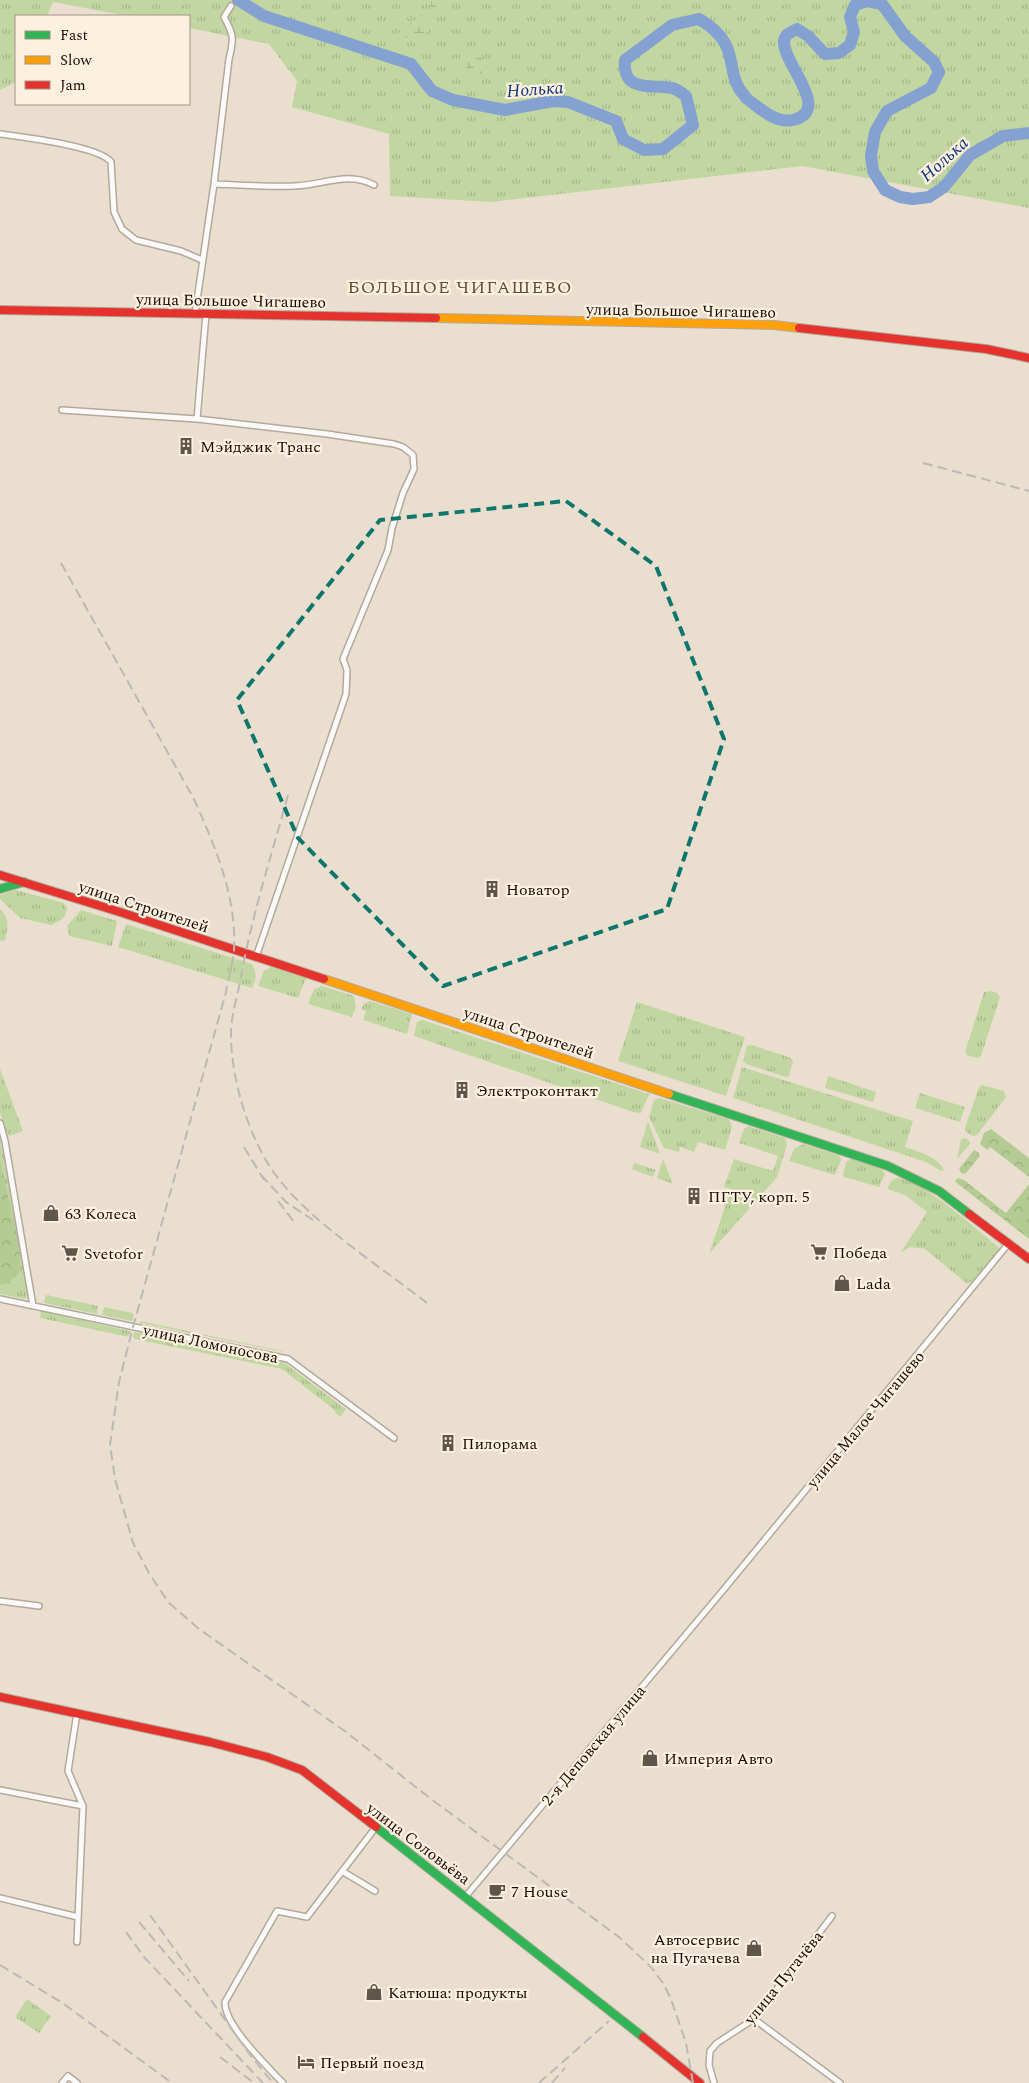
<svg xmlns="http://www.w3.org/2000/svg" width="1029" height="2083" font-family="Spectral,serif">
<defs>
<pattern id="grass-tufts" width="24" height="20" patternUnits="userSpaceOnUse" patternTransform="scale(1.25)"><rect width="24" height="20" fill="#c2d6a2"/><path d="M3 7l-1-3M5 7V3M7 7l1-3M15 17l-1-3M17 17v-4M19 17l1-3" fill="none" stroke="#a6b68a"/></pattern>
<pattern id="forest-crowns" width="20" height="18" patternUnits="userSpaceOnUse" patternTransform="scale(1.25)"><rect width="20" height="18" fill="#b5cb94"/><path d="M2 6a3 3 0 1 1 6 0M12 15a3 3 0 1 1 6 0" fill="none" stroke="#9bad7e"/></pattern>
<pattern id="wetland-marsh" width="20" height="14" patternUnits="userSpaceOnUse" patternTransform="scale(1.25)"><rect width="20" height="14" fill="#c2d6a2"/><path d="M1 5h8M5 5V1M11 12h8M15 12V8" fill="none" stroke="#a6b68a"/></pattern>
</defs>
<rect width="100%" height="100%" fill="#eadfcf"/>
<path fill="url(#grass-tufts)" d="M 0,0 L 1029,0 L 1029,208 L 802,166 L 491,202 L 390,196 L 389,134 L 292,107 L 297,81 L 269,44 L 189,28 L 189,16 L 127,16 L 53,2 L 47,16 L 16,16 L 16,82 L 0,90 Z
M 16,890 L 64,903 L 67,909 L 65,916 L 61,920 L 51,925 L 20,918 L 0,899 L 0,895 Z
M 0,909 C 10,919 8,927 5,940 L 0,941 Z
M 81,910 L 117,921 L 112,946 L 69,936 L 67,926 Z
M 126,924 L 252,964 C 257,974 257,978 252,988 L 118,947 Z
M 271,967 L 306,978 L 298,998 L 258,986 L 264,971 Z
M 322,986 L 354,996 L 356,1006 L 352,1017 L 308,1004 L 314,989 Z
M 990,991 L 997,993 L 1000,997 L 981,1056 L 977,1058 L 967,1055 L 965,1052 L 984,992 Z
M 370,1001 L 412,1014 L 407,1034 L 363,1020 L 366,1011 L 361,1009 L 364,1004 Z
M 637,1002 L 745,1037 L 726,1096 L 618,1061 Z
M 422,1020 L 649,1094 L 641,1113 L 633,1112 L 414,1036 L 417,1022 Z
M 752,1045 L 791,1058 L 793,1061 L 789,1076 L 786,1077 L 746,1064 L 743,1061 L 747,1046 Z
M 742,1067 L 913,1121 L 905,1147 C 919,1152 937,1156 944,1170 L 941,1171 L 926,1162 L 733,1098 Z
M 0,1069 L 23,1131 L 10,1136 L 7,1134 L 0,1112 Z
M 828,1076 L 876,1092 L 873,1102 L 825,1088 Z
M 982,1085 L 1004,1091 L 1006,1097 L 977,1135 L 973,1136 L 967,1133 L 965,1128 L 979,1087 Z
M 920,1093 L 965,1107 L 960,1122 L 915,1108 Z
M 659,1098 L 729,1119 L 732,1127 L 725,1150 L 698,1142 L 694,1152 L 680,1147 L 679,1152 L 664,1148 L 649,1117 L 654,1100 Z
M 648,1121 L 660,1154 L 640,1147 Z
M 748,1126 L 785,1138 L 787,1145 L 777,1177 L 709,1254 L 731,1189 L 724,1187 L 734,1159 L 773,1171 L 778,1156 L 739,1143 L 744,1129 Z
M 0,1137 L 29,1295 L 25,1299 L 0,1294 Z
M 966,1138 L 970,1142 L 970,1144 L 957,1159 L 961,1139 Z
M 803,1144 L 840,1156 L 841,1160 L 835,1175 L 789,1161 L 794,1149 Z
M 663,1159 L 673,1184 L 657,1178 Z
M 851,1159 L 882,1169 L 885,1174 L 879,1187 L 844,1177 L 843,1175 L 846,1162 Z
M 634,1163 L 656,1170 L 653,1177 L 632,1169 Z
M 897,1178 C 922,1179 979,1232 1001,1249 L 973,1282 L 966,1283 L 925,1249 L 911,1247 L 901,1252 L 927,1212 L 905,1195 L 887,1189 L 892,1180 Z
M 46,1295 L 98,1306 L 97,1314 L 44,1303 Z
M 104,1307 L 132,1313 L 134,1314 L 132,1321 L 102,1315 Z
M 41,1311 L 130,1331 L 129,1337 L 40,1318 Z
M 140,1321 L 282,1351 L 284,1352 L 140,1323 Z
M 134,1332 L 283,1362 L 346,1409 L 340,1417 L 332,1408 L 282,1369 L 135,1339 L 133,1337 Z
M 27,1999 L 51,2016 L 39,2033 L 15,2017 Z"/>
<path fill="url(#forest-crowns)" d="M 991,1129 L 1029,1158 L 1029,1177 L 990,1147 L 987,1150 L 980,1144 L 984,1133 Z
M 974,1150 L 978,1152 L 980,1156 L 966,1173 L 962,1174 L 959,1169 Z
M 0,1160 L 20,1249 L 20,1272 L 7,1284 L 0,1285 Z
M 958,1178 L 964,1180 L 1006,1213 L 1029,1184 L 1029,1239 L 958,1184 L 955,1181 Z"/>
<path fill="url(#wetland-marsh)" d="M 431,0 L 446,0 L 447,7 L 435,17 L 431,9 Z
M 421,15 L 426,20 L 427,32 L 416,44 L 398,33 Z
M 472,51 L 487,62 L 485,75 L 469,72 L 461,58 Z"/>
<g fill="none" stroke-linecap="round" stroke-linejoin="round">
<path stroke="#84a1d2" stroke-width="12" d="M 238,0 L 264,16 L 411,64 L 432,91 L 453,100 L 505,110 L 553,101 L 568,102 L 616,121 L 623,139 L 644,150 L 663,149 L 693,125 L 686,96 C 682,93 677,89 672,88 C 653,84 622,94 625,60 L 672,25 L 699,19 C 711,26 723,36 728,50 C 734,67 731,82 745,96
M 746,98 C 759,108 776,124 793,120 C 833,110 782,63 784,41 C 785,34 791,32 797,29 L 808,36 L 825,54 L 839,53 L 850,45 L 854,32 L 850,17 L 855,5 L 867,1 L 882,4 L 905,36 L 934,62 L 939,72 L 931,88 L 887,111 L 875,132 L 871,155 L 873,171 L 885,190 L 900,197 L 913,199 L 929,197 L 944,187 L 970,155 L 1003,136 L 1029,133"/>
<g stroke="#b2a99c" stroke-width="8">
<path id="street" d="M 0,134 C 22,137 99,146 111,162 L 114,212 L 122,229 L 136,240 L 181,251 L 202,260
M 214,184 C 241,185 268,187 295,186 C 323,185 348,171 374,185
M 195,314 L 214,184 L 229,59 C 234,39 234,35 224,17 L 231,6
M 62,410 L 197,419 L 327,434 L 394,444 L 403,447 L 413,455 L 414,469 L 403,493 L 392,528 L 388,550 L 343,659 L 347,670 L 346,694 L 256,957
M 197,419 L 206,314
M 0,1123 L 5,1141 L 33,1306
M 0,1299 L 288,1359 L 394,1438
M 0,1601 L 39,1606
M 0,1790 L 83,1806
M 342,1871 L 375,1891
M 466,1896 L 720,1594 L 1009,1243
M 0,1898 L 78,1917
M 77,1942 L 83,1806 L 68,1771 L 77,1713
M 754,2019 L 840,2083
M 62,2083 L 68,2076 L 77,2083
M 283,2083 C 267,2066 224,2025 225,2002 L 277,1911 L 307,1917 L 376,1827
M 714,2083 L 709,2065 L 710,2051 L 717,2043 L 754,2019 L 832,1916"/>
</g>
<g stroke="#b2a99c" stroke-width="10">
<path id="fast" d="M 0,889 L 24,882
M 669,1094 L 888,1166 L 939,1191 L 969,1214
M 376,1827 L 643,2037"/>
</g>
<g stroke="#b2a99c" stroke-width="10">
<path id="slow" d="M 436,318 L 774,325 L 799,328
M 324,979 L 669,1094"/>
</g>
<g stroke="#b2a99c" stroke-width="10">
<path id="jam" d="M 0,310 L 436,318
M 799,328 L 986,349 L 1029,358
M 0,875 L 123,913 L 324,979
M 969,1214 L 1029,1259
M 0,1697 L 210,1742 L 267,1757 L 302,1770 L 376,1827
M 643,2037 L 700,2083"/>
</g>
<use href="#street" stroke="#fcfaf8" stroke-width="5"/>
<use href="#fast" stroke="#30b455" stroke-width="8"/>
<use href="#slow" stroke="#ff9f0a" stroke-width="8"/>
<use href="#jam" stroke="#e5322d" stroke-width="8"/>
<path stroke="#bcb9b5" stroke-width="2" stroke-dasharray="10 5" stroke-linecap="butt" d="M 923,463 L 1029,491
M 61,563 L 194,799 C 215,846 237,897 234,950 C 233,964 228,978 226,992 L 133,1327 L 119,1382 L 110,1445 L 115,1479 L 133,1543 L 149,1573 L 168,1602 L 199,1629 L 346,1732 L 431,1799 L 619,1937 L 651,1967 L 663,1983 L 671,1999 L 686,2043 L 693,2083
M 288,795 C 271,857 251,918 240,982 C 237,997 232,1014 231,1030 C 230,1079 250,1144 281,1182 C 317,1226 382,1268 427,1303
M 244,1147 L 264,1180
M 261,1175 L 286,1202 L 313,1220
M 278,1201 L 295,1223
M 150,1915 L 251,2056 L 273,2083
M 139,1922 L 189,1981
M 126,1932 L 144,1957 L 263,2083
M 0,1965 L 61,2002 L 172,2083
M 220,2057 L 254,2083
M 539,2083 L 609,2021
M 552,2083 L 565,2068"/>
</g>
<path fill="none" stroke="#0f766e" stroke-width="4" stroke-dasharray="10 6" stroke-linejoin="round" d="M 566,501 L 656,566 L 724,739 L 667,909 L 443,986 L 298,838 L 237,700 L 380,520 Z"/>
<defs>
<g id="building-bare" transform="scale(1.35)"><path d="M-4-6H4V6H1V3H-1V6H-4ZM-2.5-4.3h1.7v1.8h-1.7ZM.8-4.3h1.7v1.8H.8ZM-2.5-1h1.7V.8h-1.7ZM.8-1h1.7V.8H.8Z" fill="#5e564a" stroke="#fdf0de" stroke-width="2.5" paint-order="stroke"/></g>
<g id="shop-bare" transform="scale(1.35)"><path d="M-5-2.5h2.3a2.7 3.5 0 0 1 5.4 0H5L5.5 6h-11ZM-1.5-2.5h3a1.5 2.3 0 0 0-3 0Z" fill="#5e564a" stroke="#fdf0de" stroke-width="2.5" paint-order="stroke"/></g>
<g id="supermarket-bare" transform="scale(1.35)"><path d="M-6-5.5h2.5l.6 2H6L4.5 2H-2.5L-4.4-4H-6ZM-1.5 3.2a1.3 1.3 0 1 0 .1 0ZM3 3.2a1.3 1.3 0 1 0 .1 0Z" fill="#5e564a" stroke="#fdf0de" stroke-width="2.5" paint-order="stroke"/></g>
<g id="cafe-bare" transform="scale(1.35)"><path d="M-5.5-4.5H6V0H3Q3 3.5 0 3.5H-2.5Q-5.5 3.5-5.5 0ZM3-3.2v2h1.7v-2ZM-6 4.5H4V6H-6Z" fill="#5e564a" stroke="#fdf0de" stroke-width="2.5" paint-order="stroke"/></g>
<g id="hotel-bare" transform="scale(1.35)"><path d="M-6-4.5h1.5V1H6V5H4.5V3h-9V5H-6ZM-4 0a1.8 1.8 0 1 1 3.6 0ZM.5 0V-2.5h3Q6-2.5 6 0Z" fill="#5e564a" stroke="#fdf0de" stroke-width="2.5" paint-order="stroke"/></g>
</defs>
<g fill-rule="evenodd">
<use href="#building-bare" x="186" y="446"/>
<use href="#building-bare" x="492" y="889"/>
<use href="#building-bare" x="462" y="1090"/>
<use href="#building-bare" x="694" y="1196"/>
<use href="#shop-bare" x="51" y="1213"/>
<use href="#supermarket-bare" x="819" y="1252"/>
<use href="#supermarket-bare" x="70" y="1253"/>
<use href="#shop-bare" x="842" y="1283"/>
<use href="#building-bare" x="448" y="1443"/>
<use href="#shop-bare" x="650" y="1758"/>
<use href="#cafe-bare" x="497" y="1891"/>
<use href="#shop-bare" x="754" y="1948"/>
<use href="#shop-bare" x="374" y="1992"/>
<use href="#hotel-bare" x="306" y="2062"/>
</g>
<g text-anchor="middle" stroke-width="4.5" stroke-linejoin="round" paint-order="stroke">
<g font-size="16" fill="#120c03" stroke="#fdf0de">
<text transform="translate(231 300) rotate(1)" y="6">улица Большое Чигашево</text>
<text transform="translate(681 310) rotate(1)" y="6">улица Большое Чигашево</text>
<text transform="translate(144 906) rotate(18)" y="6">улица Строителей</text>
<text transform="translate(529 1032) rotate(18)" y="6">улица Строителей</text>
<text transform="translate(211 1343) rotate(12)" y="6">улица Ломоносова</text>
<text transform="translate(865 1419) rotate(-50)" y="6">улица Малое Чигашево</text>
<text transform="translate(593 1745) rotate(-50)" y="6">2-я Деповская улица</text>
<text transform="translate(419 1843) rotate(37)" y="6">улица Соловьёва</text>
<text transform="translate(783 1977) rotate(-51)" y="6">улица Пугачёва</text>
</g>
<g font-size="16" fill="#120c03" stroke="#fdf0de" text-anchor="start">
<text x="200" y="452">Мэйджик Транс</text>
<text x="506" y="895">Новатор</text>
<text x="476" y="1096">Электроконтакт</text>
<text x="708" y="1202">ПГТУ, корп. 5</text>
<text x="65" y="1219">63 Колеса</text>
<text x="833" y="1258">Победа</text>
<text x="84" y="1259">Svetofor</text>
<text x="856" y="1289">Lada</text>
<text x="462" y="1449">Пилорама</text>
<text x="664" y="1764">Империя Авто</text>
<text x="511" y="1897">7 House</text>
<text x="740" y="1945" text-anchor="end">Автосервис<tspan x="740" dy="18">на Пугачева</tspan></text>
<text x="388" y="1998">Катюша: продукты</text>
<text x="320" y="2068">Первый поезд</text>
</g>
<g font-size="18" font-style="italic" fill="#0c347a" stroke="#fdf0de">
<text transform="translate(535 89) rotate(-4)" y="6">Нолька</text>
<text transform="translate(944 159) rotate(-42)" y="6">Нолька</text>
</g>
<g font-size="18" letter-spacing="1" fill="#635137" stroke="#fdf0de">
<text x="460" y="293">БОЛЬШОЕ ЧИГАШЕВО</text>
</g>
</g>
<rect x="15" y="15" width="175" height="90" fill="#fdf0de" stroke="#9f9586"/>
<rect x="25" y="31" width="25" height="8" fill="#30b455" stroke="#9f9586"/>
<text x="60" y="40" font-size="15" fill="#120c03">Fast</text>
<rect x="25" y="56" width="25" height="8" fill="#ff9f0a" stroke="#9f9586"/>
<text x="60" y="65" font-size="15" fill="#120c03">Slow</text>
<rect x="25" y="81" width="25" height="8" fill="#e5322d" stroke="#9f9586"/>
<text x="60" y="90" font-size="15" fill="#120c03">Jam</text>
</svg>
